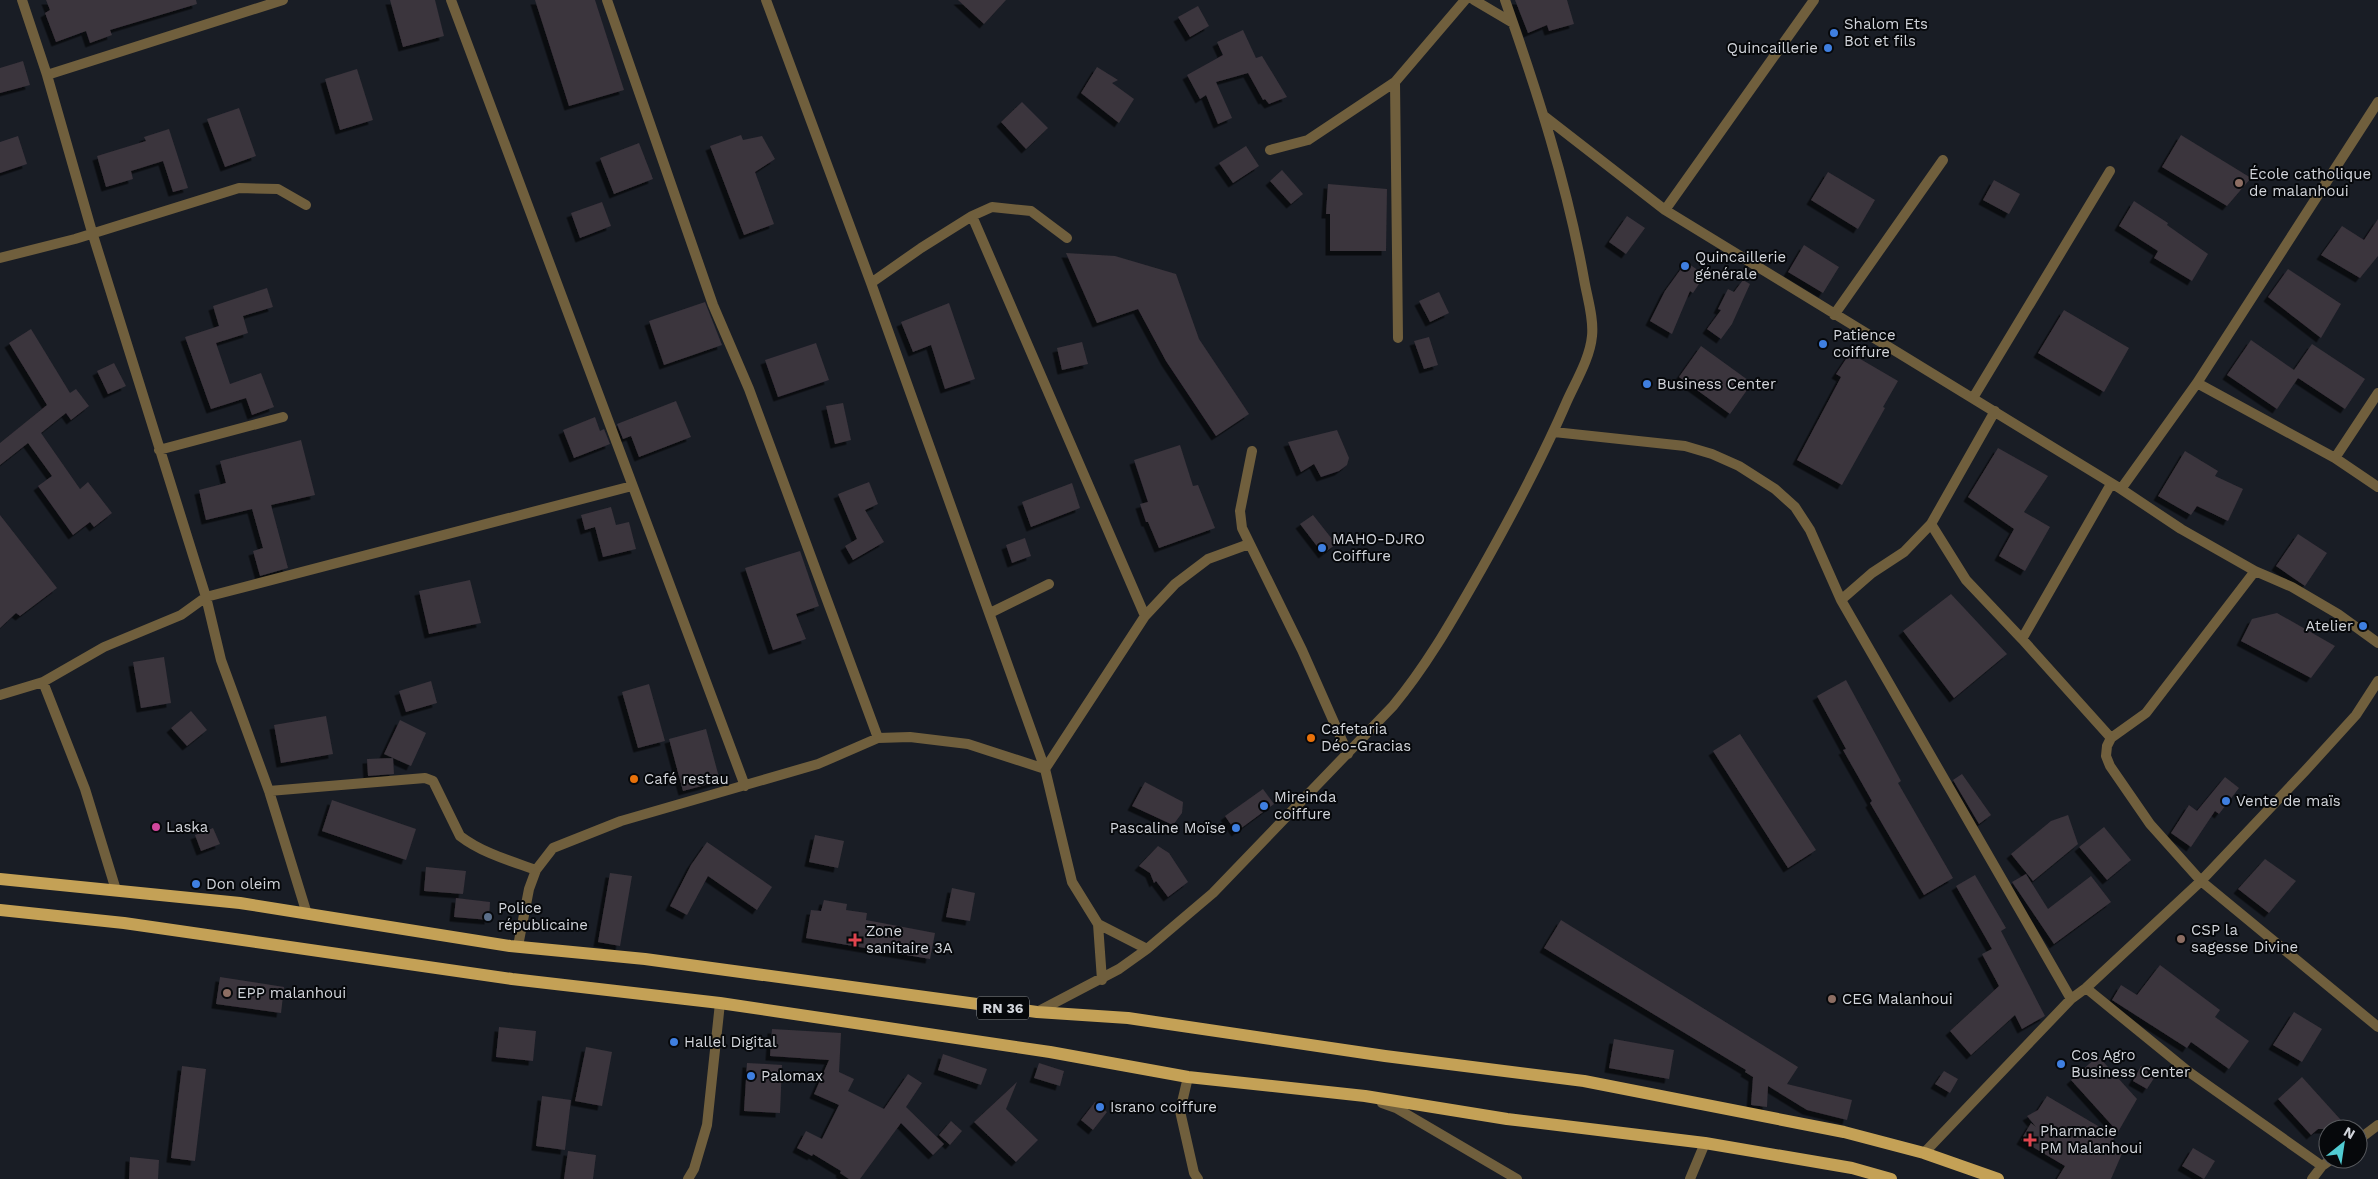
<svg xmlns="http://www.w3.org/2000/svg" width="2378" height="1179" font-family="'Work Sans',sans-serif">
<defs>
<filter id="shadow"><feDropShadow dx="-4.5" dy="4.5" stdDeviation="0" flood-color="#0009"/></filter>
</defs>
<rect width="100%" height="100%" fill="#191d25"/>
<path fill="#3b343c" filter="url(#shadow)" d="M 46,0 L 196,0 L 197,4 L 110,30 L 112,35 L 90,43 L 86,31 L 56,42 L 45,13 L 50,10 Z
M 390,0 L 435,0 L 444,36 L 403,47 Z
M 535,0 L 595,0 L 624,90 L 569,106 Z
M 958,0 L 1006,0 L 984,24 Z
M 1515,0 L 1567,0 L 1574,24 L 1549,31 L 1547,25 L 1528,33 Z
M 1198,6 L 1209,26 L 1190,37 L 1178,17 Z
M 1243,30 L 1256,58 L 1262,56 L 1287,97 L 1269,104 L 1265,99 L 1263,100 L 1248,73 L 1216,82 L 1232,118 L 1218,124 L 1206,95 L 1200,99 L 1187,75 L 1223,55 L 1217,42 Z
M 23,61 L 30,85 L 0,93 L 0,68 Z
M 1097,67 L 1118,80 L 1112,83 L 1134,99 L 1119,123 L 1081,93 Z
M 357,69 L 373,120 L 340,130 L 325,79 Z
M 1022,102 L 1048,128 L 1026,149 L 1001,122 Z
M 239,108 L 256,156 L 225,167 L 207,119 Z
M 169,129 L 188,188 L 173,192 L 163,161 L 131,171 L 133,179 L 106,187 L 97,156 L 146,141 L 144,137 Z
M 741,135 L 743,140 L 762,136 L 775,159 L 755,172 L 774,224 L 744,235 L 710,146 Z
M 2181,135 L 2251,178 L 2227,206 L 2162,167 Z
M 18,136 L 27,164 L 0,173 L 0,142 Z
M 639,143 L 653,179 L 614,194 L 600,158 Z
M 1246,146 L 1259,166 L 1233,183 L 1219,163 Z
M 1282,170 L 1303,194 L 1291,204 L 1270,181 Z
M 1828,172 L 1875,200 L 1858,229 L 1811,200 Z
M 1994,180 L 2020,194 L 2009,214 L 1983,200 Z
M 1328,184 L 1387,189 L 1386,251 L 1330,251 L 1330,214 L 1326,214 Z
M 2134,201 L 2168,223 L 2167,225 L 2208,254 L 2192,281 L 2154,258 L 2158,251 L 2119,226 Z
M 602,202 L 611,226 L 580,238 L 571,213 Z
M 1627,216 L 1645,228 L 1626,254 L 1609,242 Z
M 2378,219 L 2378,256 L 2360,278 L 2321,255 L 2342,226 L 2364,240 Z
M 1804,245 L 1839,267 L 1823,293 L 1788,272 Z
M 1066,253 L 1115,256 L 1176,274 L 1199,339 L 1249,414 L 1216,436 L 1166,361 L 1138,309 L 1097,323 Z
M 1686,262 L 1705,275 L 1693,293 L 1690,291 L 1672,334 L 1650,321 L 1665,291 Z
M 2288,269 L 2341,304 L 2321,338 L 2268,297 Z
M 1743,280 L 1750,284 L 1732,324 L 1721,339 L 1707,329 L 1721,310 L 1718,309 L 1728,289 L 1734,292 Z
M 267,288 L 273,307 L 243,316 L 248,333 L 216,343 L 230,384 L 261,373 L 274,407 L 252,415 L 246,398 L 211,409 L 185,337 L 219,326 L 213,306 Z
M 1439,292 L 1449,313 L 1430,322 L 1419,301 Z
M 705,302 L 722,345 L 664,365 L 649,321 Z
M 949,303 L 975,379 L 945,389 L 931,345 L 913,352 L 901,322 Z
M 2064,310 L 2129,348 L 2104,392 L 2038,353 Z
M 31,329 L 70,393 L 76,389 L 89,406 L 71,420 L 66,413 L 41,433 L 80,489 L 88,482 L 112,513 L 94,527 L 90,522 L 73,535 L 38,486 L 52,476 L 28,443 L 0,465 L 0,443 L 47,405 L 9,343 Z
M 1429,337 L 1438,365 L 1424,369 L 1414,341 Z
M 2251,340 L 2294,370 L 2312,344 L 2365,379 L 2345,409 L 2298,378 L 2277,409 L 2227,375 Z
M 1082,342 L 1088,364 L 1062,370 L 1057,348 Z
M 816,343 L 829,380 L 778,397 L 765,360 Z
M 1701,346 L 1752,383 L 1730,414 L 1679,377 Z
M 1850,353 L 1898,381 L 1883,407 L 1885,408 L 1842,485 L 1797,460 L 1841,377 L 1836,374 Z
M 114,363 L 126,386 L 108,394 L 97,371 Z
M 676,401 L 691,437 L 639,457 L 631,436 L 623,439 L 617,424 Z
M 843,403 L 851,440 L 835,444 L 826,406 Z
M 595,417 L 600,431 L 604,429 L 610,444 L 574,458 L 563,430 Z
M 1337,430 L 1349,458 L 1347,465 L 1339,471 L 1321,477 L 1314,464 L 1301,472 L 1288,442 Z
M 301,440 L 315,495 L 271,505 L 288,568 L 260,576 L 253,551 L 263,548 L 252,509 L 206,520 L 199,490 L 226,483 L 220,461 Z
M 1180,445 L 1193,486 L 1198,485 L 1215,528 L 1159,548 L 1148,522 L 1146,522 L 1140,504 L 1148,502 L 1134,460 Z
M 1998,448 L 2048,476 L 2024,512 L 2050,527 L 2025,571 L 1999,556 L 2014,529 L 1968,497 Z
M 2185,451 L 2218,471 L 2215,476 L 2243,489 L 2228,521 L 2197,506 L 2191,515 L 2158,496 Z
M 869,482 L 878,504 L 865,510 L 884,542 L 853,560 L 845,546 L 857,539 L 838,494 Z
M 1072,483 L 1080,508 L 1031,527 L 1022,502 Z
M 611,507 L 616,525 L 629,522 L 636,549 L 603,557 L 595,527 L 585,530 L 581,515 Z
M 0,515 L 57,588 L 20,616 L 16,613 L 0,628 Z
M 1313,515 L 1336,544 L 1323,554 L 1300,524 Z
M 2298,534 L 2327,553 L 2305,586 L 2276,566 Z
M 1025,538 L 1031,556 L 1012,563 L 1006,545 Z
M 800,551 L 819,606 L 796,614 L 806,639 L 773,650 L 745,568 Z
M 470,580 L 481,623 L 429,634 L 419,591 Z
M 1951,594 L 2007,654 L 1954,698 L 1903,631 Z
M 2277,613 L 2335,646 L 2311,678 L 2241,641 L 2252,619 Z
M 164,657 L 171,703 L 141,708 L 133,662 Z
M 1846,680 L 1901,781 L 1898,783 L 1953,878 L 1924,895 L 1870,803 L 1872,801 L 1843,750 L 1846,749 L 1817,696 Z
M 431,681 L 437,703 L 406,712 L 399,691 Z
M 649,684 L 665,741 L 638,748 L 622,692 Z
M 191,711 L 207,730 L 187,746 L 171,728 Z
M 326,716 L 333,754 L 281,763 L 274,725 Z
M 400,720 L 426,733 L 411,766 L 384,754 Z
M 706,729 L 720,781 L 683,791 L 669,739 Z
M 1740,734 L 1816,850 L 1788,868 L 1713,751 Z
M 393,758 L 394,774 L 368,776 L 367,759 Z
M 1962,774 L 1991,815 L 1979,824 L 1953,780 Z
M 2225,777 L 2239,788 L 2219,814 L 2215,811 L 2191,847 L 2171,833 L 2189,805 L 2197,811 Z
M 1145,782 L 1183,802 L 1182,813 L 1173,825 L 1132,806 Z
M 1263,789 L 1274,804 L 1236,832 L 1225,816 Z
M 332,800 L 416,829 L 406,860 L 322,831 Z
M 2068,815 L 2078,844 L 2033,881 L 2011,854 L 2051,821 Z
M 2104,827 L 2131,860 L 2107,880 L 2079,847 Z
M 213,828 L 220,844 L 201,851 L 195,835 Z
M 815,835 L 844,841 L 838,868 L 809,862 Z
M 707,842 L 772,887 L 757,910 L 708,876 L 687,915 L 670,906 L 691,865 Z
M 1158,846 L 1169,853 L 1188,882 L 1168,897 L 1156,881 L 1154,883 L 1150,873 L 1139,866 Z
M 2265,859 L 2296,881 L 2269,913 L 2238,889 Z
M 426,867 L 466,871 L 463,894 L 424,891 Z
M 610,873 L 632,876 L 620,946 L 598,942 Z
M 2026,874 L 2048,909 L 2091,876 L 2111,902 L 2054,944 L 2012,882 Z
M 1975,875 L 2006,928 L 2001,931 L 2045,1016 L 2022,1029 L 2015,1015 L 1971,1055 L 1950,1031 L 1999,986 L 1982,954 L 1992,949 L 1956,886 Z
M 952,888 L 975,893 L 970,921 L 946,917 Z
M 456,898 L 490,902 L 489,920 L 454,917 Z
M 824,900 L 847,904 L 846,910 L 867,913 L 866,920 L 935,933 L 930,959 L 806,938 L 811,910 L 821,911 Z
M 1561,920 L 1798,1067 L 1787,1084 L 1852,1100 L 1847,1120 L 1807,1110 L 1768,1086 L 1767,1107 L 1751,1105 L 1753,1077 L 1745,1072 L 1746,1070 L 1544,948 Z
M 2160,965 L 2220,1010 L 2215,1017 L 2249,1041 L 2229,1069 L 2191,1042 L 2187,1048 L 2112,1000 L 2121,985 L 2137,995 Z
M 220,977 L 284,987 L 281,1013 L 216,1004 Z
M 2294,1012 L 2322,1029 L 2302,1062 L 2273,1045 Z
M 499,1027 L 536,1031 L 533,1061 L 496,1057 Z
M 772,1029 L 841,1033 L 839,1072 L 854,1079 L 848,1091 L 884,1109 L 908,1074 L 922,1083 L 906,1107 L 944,1144 L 933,1155 L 901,1123 L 860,1179 L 849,1179 L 840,1173 L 841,1171 L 813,1154 L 812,1156 L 797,1148 L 806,1131 L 822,1139 L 839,1105 L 814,1094 L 829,1060 L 770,1056 Z
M 1614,1039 L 1674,1050 L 1669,1079 L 1609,1068 Z
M 586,1047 L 612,1052 L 602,1106 L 575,1101 Z
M 943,1054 L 987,1069 L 981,1085 L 938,1070 Z
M 2098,1056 L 2137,1099 L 2118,1132 L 2071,1080 Z
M 747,1063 L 782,1065 L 780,1113 L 744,1111 Z
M 1039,1063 L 1064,1071 L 1060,1086 L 1034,1078 Z
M 182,1066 L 206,1069 L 195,1161 L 171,1158 Z
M 2141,1066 L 2156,1075 L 2147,1089 L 2133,1081 Z
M 1944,1071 L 1958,1079 L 1950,1093 L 1935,1084 Z
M 2302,1077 L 2349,1129 L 2318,1129 L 2311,1135 L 2278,1099 Z
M 1017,1082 L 1006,1109 L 1038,1140 L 1016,1162 L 974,1122 Z
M 542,1096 L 571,1100 L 565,1150 L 536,1146 Z
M 2047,1096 L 2115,1136 L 2112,1143 L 2124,1149 L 2111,1179 L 2057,1179 L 2065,1166 L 2021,1140 L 2031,1123 L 2036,1127 L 2027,1116 L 2038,1110 Z
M 1095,1102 L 1107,1112 L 1093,1130 L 1081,1120 Z
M 951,1121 L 962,1131 L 950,1145 L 939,1135 Z
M 2193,1148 L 2215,1161 L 2204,1179 L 2182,1166 Z
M 568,1151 L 596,1155 L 593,1179 L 564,1179 Z
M 130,1157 L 159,1160 L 158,1179 L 129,1179 Z"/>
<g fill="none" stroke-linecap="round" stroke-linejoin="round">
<path stroke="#705f3d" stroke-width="10" d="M 22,0 L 47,75 L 92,232 L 206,597 L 221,660 L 269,791 L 307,914
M 451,0 L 745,786
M 607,0 L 713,305 L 749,389 L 878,738
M 766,0 L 871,283 L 1045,769 L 1072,882 L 1098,924 L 1147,949
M 1474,0 L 1513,23
M 47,75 L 283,0
M 1395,82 L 1465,0
M 1544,116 L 1665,210 L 2121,489 L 2181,529 L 2255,571 L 2292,587 L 2338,614 L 2378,643
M 1270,150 L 1308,140 L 1395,82 L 1398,338
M 1665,210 L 1814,0
M 972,216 L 1145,616
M 0,258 L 75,239 L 239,188 L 278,189 L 306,205
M 871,283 L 921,248 L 972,216 L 992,207 L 1031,211 L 1067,238
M 1834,315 L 1943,160
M 2197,383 L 2335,458 L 2378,487
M 1973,398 L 2110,171
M 1995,411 L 1931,524 L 1966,580 L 2022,639
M 1554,432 L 1685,446 L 1712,454 L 1739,466 L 1775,489 L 1795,507 L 1810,530 L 1841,600 L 2071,999
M 159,450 L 283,417
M 1252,451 L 1240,511 L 1242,528 L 1302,650 L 1348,754
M 2335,458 L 2378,393
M 2121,489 L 2197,383 L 2378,102
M 2255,571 L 2146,713 L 2111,738 L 2107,746 L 2106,756 L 2110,766 L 2150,824 L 2201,881 L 2378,1027
M 1841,600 L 1872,573 L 1904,552 L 1931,524
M 990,613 L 1049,584
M 43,682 L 85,789 L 116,890
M 0,695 L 43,682 L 104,647 L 181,615 L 206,597 L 632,486
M 2111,738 L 2022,639 L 2111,484
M 269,791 L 425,778 L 433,781 L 460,836 C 482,853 511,861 536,870
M 1098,924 L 1102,980
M 518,946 L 529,889 L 536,870 L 553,848 L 621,821 L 818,764 L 878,738 L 910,737 L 968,744 L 1045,769 L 1145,616 L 1175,584 L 1208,559 L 1249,544
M 2086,988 L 2189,1072 L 2322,1166
M 1037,1012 L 1119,969 L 1147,949 L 1213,893 L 1393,706 C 1428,664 1454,617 1481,570 C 1512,515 1542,459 1567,401 C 1576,381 1590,358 1592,336 C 1594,318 1587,297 1584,279 C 1567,184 1537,91 1505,0
M 1188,1077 L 1180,1111 L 1194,1173 L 1198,1179
M 1382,1103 L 1396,1108 L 1517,1179
M 2358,1140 L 2378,1125
M 1924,1153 L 2071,999 L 2086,988 L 2201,881 L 2305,771 L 2356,715 L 2378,681
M 688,1179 L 694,1169 L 707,1125 L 720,1003
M 1690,1179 L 1705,1143
M 2312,1179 L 2322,1166 L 2332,1159"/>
<path stroke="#c4a156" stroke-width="12" d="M 0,879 L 240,903 L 510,946 L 645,959 L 1037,1012 L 1128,1018 L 1385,1056 L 1584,1081 L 1844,1132 L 1924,1153 L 1998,1179
M 0,910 L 124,923 L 512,979 L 720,1003 L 1050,1052 L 1188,1077 L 1365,1096 L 1507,1119 L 1705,1143 L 1852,1168 L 1891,1179"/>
</g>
<g fill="#3f7fe0" stroke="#06080b" stroke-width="2">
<circle cx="1834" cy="33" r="5"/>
<circle cx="1828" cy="48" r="5"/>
<circle cx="1685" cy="266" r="5"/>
<circle cx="1823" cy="344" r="5"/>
<circle cx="1647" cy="384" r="5"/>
<circle cx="1322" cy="548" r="5"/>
<circle cx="2363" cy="626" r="5"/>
<circle cx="2226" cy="801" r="5"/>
<circle cx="1264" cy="806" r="5"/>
<circle cx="1236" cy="828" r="5"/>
<circle cx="196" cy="884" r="5"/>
<circle cx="674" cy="1042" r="5"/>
<circle cx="2061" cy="1064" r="5"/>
<circle cx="751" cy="1076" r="5"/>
<circle cx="1100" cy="1107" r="5"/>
</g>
<g fill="#8d6e63" stroke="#06080b" stroke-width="2">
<circle cx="2239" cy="183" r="5"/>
<circle cx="2181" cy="939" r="5"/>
<circle cx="227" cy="993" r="5"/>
<circle cx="1832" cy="999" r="5"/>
</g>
<g fill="#e8710a" stroke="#06080b" stroke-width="2">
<circle cx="1311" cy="738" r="5"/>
<circle cx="634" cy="779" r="5"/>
</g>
<circle fill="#d1479c" stroke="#06080b" stroke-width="2" cx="156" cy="827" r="5"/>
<circle fill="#5c6f8a" stroke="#06080b" stroke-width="2" cx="488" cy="917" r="5"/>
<g fill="#e0444e" stroke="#06080b" stroke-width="2">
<path d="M852.5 932.5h5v5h5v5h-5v5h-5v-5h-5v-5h5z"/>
<path d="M2027.5 1132.5h5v5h5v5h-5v5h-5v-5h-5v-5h5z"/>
</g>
<g text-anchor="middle" stroke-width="4" stroke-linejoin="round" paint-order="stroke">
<rect fill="#06080b" stroke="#95989d" stroke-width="1" x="977" y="996.5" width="52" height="23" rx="4"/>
<g font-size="14" font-weight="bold" fill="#d2d5db">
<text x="1003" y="1013">RN 36</text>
</g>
<g font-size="15" fill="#d2d5db" stroke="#06080b" text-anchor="start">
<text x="1844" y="29">Shalom Ets<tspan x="1844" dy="17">Bot et fils</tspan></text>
<text x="1818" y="53" text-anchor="end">Quincaillerie</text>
<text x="2249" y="179">École catholique<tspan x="2249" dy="17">de malanhoui</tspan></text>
<text x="1695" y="262">Quincaillerie<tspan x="1695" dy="17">générale</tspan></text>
<text x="1833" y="340">Patience<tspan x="1833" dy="17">coiffure</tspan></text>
<text x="1657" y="389">Business Center</text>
<text x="1332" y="544">MAHO-DJRO<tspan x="1332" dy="17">Coiffure</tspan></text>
<text x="2353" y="631" text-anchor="end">Atelier</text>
<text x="1321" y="734">Cafetaria<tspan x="1321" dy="17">Déo-Gracias</tspan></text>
<text x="644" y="784">Café restau</text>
<text x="1274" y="802">Mireinda<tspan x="1274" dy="17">coiffure</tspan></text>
<text x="2236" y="806">Vente de maïs</text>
<text x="166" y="832">Laska</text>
<text x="1226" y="833" text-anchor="end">Pascaline Moïse</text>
<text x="206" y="889">Don oleim</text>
<text x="498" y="913">Police<tspan x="498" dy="17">républicaine</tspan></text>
<text x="2191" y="935">CSP la<tspan x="2191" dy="17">sagesse Divine</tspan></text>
<text x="866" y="936">Zone<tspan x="866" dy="17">sanitaire 3A</tspan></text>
<text x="237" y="998">EPP malanhoui</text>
<text x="1842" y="1004">CEG Malanhoui</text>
<text x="684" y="1047">Hallel Digital</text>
<text x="2071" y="1060">Cos Agro<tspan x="2071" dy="17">Business Center</tspan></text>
<text x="761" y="1081">Palomax</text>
<text x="1110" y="1112">Israno coiffure</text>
<text x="2040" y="1136">Pharmacie<tspan x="2040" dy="17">PM Malanhoui</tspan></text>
</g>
</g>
<g transform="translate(2343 1144) rotate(30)"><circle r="24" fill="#06080b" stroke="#585a5e"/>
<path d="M0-4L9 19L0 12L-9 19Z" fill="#51ccd3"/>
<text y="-8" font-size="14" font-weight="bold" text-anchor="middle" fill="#d2d5db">N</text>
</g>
</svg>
